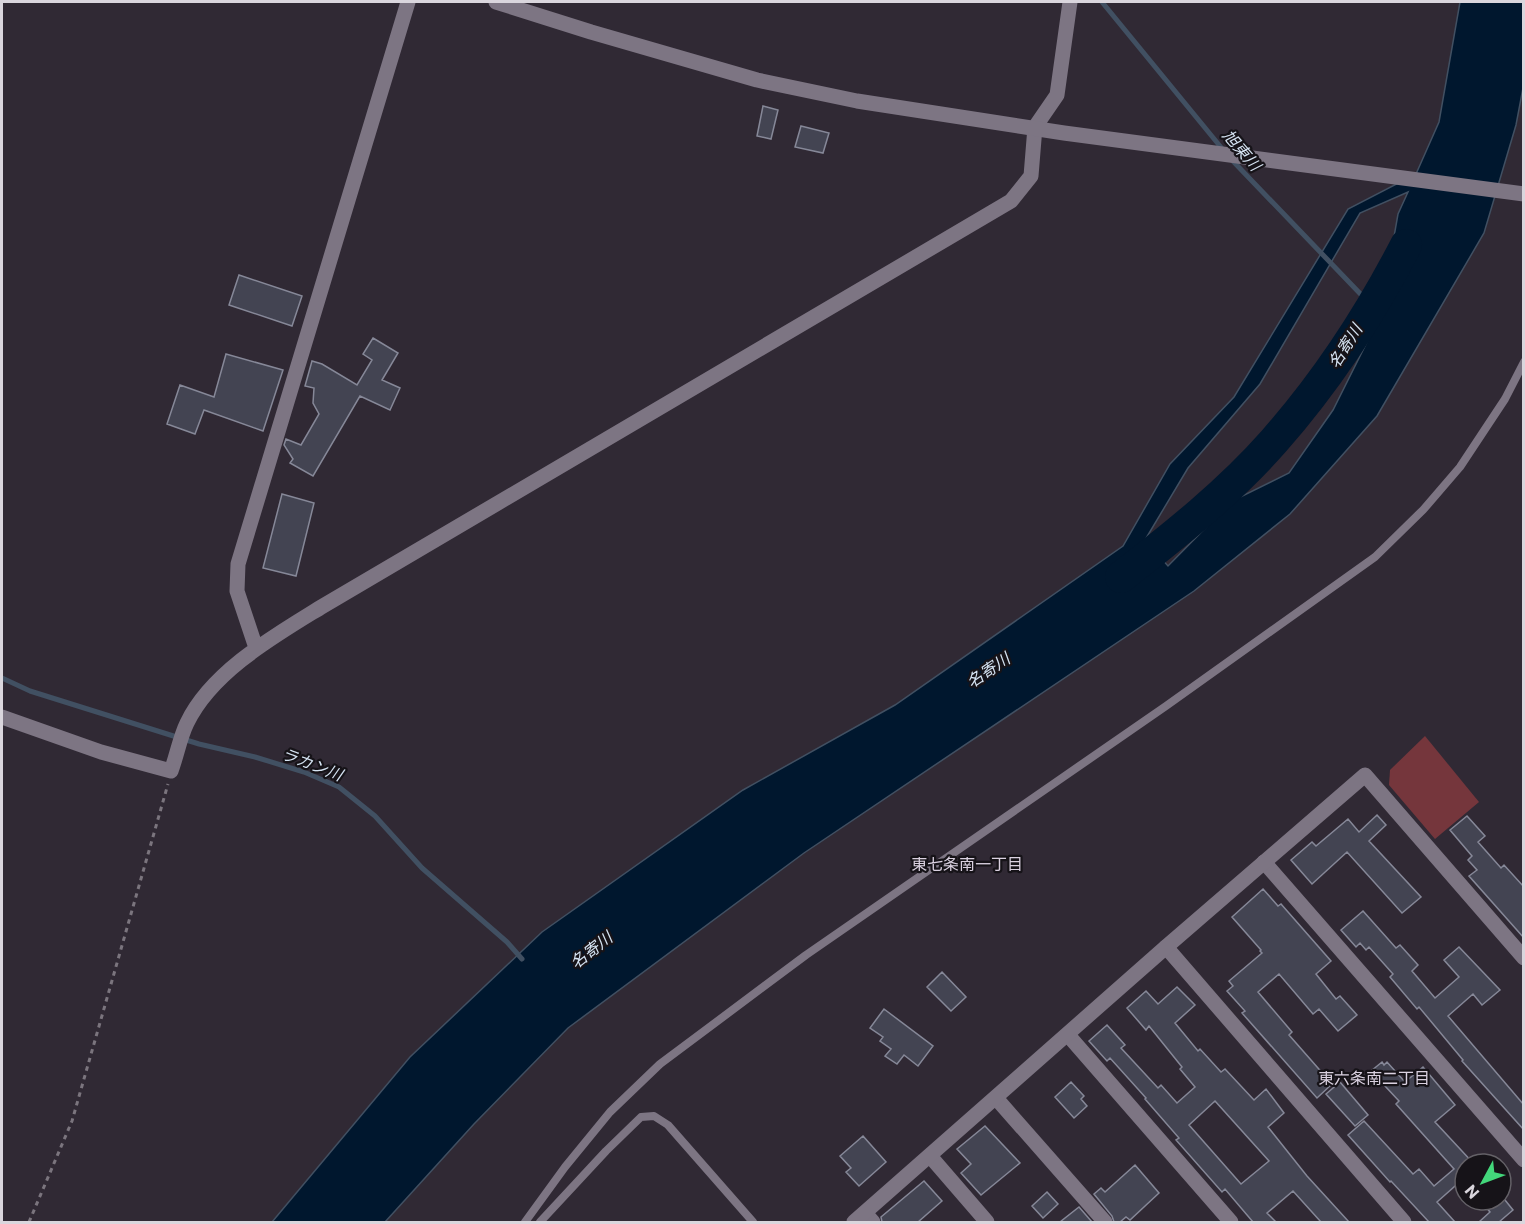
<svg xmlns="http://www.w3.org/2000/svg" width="1525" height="1224" font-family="Commissioner,'Noto Sans JP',sans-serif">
<rect width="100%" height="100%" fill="#302934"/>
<path fill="#75363c" d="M 1425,736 L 1479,802 L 1435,839 L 1389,785 L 1390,770 Z"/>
<path fill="#00172e" stroke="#415062" stroke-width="1.5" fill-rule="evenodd" d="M 1460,2 L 1523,2 L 1523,88 L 1516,125 L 1484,233 L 1377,416 L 1290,514 L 1194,591 L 804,853 L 568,1028 L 474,1124 L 385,1222 L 272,1222 L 410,1057 L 542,932 L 743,790 L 895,705 L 1123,546 L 1170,464 L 1234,397 L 1348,209 L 1416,174 L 1439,122 ZM 1408,192 L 1398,214 L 1380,316 L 1333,410 L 1289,473 L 1232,501 L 1168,566 L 1145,540 L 1188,468 L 1260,384 L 1360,213 Z"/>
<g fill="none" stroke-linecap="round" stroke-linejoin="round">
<path stroke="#415062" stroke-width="5" d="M 1102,2 L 1224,151
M 1230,158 L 1372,306
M 2,678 L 30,691 L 199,744 L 255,757 L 304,772 L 339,787 L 375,816 L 422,868 L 507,942 L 522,959"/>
<path stroke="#00172e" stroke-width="32" d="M 1121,577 C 1174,536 1229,492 1274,441 C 1326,382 1370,315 1406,245"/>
</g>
<path fill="#434452" stroke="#868898" stroke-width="1.5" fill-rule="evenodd" d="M 763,106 L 778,110 L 771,139 L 757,136 Z
M 801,126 L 829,133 L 823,153 L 795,147 Z
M 239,275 L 302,296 L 292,326 L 229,305 Z
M 373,338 L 398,353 L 382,380 L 400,388 L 390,410 L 360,396 L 313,476 L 290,463 L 293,459 L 284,445 L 286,439 L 301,445 L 319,414 L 313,403 L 314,388 L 305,386 L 312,361 L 322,364 L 357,385 L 372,360 L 363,354 Z
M 226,354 L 283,370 L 263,431 L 204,410 L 195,434 L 167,424 L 180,385 L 214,397 Z
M 282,494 L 314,503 L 296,576 L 263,568 Z
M 1377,815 L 1386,825 L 1369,841 L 1421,897 L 1402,913 L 1347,852 L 1312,884 L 1291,860 L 1312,842 L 1316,846 L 1348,819 L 1359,832 Z
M 1467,816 L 1485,836 L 1478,842 L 1501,868 L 1504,865 L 1524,887 L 1524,938 L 1469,876 L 1477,870 L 1468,860 L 1472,856 L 1450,830 Z
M 1263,889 L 1278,906 L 1281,904 L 1331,961 L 1316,974 L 1336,999 L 1340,996 L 1357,1015 L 1338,1031 L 1319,1009 L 1313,1014 L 1279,974 L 1258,992 L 1292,1032 L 1289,1035 L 1332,1084 L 1317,1098 L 1242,1013 L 1245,1011 L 1227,991 L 1233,986 L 1229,981 L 1262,953 L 1260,951 L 1261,950 L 1232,917 Z
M 1363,911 L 1396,948 L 1400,945 L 1418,965 L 1412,971 L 1435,998 L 1459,977 L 1444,960 L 1459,947 L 1500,990 L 1482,1005 L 1473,994 L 1448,1016 L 1524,1105 L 1524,1130 L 1462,1061 L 1463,1060 L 1419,1007 L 1417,1009 L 1390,977 L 1393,974 L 1369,947 L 1366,950 L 1360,943 L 1356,947 L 1341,930 Z
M 942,972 L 966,997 L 951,1011 L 927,987 Z
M 1177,987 L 1195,1005 L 1175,1023 L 1198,1051 L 1200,1049 L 1221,1072 L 1225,1069 L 1254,1100 L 1266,1089 L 1284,1113 L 1268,1127 L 1307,1176 L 1349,1222 L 1321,1222 L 1293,1191 L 1267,1213 L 1276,1222 L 1253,1222 L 1225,1189 L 1222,1192 L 1176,1140 L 1179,1138 L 1145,1099 L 1146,1098 L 1110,1058 L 1107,1061 L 1089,1041 L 1107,1025 L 1125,1045 L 1121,1048 L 1158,1088 L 1161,1085 L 1177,1103 L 1195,1087 L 1180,1069 L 1182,1067 L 1149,1026 L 1146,1030 L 1127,1008 L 1146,991 L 1158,1004 ZM 1215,1101 L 1269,1161 L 1241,1184 L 1189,1125 Z
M 884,1009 L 933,1046 L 918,1066 L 904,1055 L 897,1064 L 885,1056 L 891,1049 L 880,1041 L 883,1037 L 870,1028 Z
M 1382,1062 L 1384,1065 L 1387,1062 L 1405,1082 L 1423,1067 L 1455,1105 L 1435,1122 L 1474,1164 L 1465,1164 L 1465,1181 L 1463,1179 L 1437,1202 L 1455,1222 L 1429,1222 L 1391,1181 L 1390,1182 L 1348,1135 L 1364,1121 L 1413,1174 L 1419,1169 L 1434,1186 L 1454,1169 L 1396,1104 L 1399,1101 L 1371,1071 Z
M 1071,1082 L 1084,1096 L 1081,1099 L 1087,1106 L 1074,1118 L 1055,1097 Z
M 1340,1082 L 1368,1115 L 1355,1126 L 1326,1094 Z
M 985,1126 L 1020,1163 L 981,1195 L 961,1173 L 971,1164 L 957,1149 Z
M 863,1136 L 886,1162 L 859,1186 L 846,1172 L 851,1168 L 840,1156 Z
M 1135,1165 L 1159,1193 L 1130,1220 L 1126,1217 L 1120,1222 L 1114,1222 L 1112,1216 L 1094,1194 L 1101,1188 L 1105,1192 Z
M 924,1181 L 942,1201 L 918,1222 L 882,1222 L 881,1217 Z
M 1047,1192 L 1058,1204 L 1043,1218 L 1032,1206 Z
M 1480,1200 L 1505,1200 L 1513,1210 L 1499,1222 L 1479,1222 L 1490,1212 Z
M 1079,1207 L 1092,1222 L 1060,1222 Z"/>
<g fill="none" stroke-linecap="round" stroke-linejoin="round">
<path stroke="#7b757e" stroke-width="3" stroke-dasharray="4.5 4.5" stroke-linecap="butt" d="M 29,1222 L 72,1121 L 168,784"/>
<path stroke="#7d7583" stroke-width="8" d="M 525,1222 L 565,1167 L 610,1112 L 660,1064 L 806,955 L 1166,706 L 1375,557 L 1423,510 L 1460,467 L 1505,399 L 1524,362
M 540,1222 L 606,1151 L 641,1117 L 654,1116 L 668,1125 L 753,1222"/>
<path stroke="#7d7583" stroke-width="15" d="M 256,648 L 237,591 L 238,564 L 408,2
M 2,717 L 101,752 L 171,771 C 177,755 180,737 187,723 C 212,671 276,635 323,606 L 1011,201 L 1031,176 L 1035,127 L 1057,95 L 1070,2
M 1264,862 L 1524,1160
M 1166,947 L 1404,1222
M 1068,1035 L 1231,1222
M 996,1098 L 1105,1222
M 930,1156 L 987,1222
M 865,1213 L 873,1222"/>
<path stroke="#7d7583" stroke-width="15" d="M 496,2 L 591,32 L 757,80 L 857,101 L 1064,133 L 1524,194
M 854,1222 L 1166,947 L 1365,775 L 1524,958"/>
</g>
<g text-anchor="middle" stroke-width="4.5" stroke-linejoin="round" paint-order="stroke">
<g font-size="16" font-style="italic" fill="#d6e4f3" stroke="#161318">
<text transform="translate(1242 150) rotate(49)" y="6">旭東川</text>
<text transform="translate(1345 346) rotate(-58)" y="6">名寄川</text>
<text transform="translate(988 670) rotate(-34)" y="6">名寄川</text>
<text transform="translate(312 764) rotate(21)" y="6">ラカン川</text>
<text transform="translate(591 950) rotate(-38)" y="6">名寄川</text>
</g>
<g font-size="16" fill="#dad1e0" stroke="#161318">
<text x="967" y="870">東七条南一丁目</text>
<text x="1374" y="1084">東六条南二丁目</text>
</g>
</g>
<rect width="1525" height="1224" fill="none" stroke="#dad6dd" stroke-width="6"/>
<g transform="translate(1483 1182) rotate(229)"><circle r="28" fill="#161318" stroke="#646167" stroke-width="1.5"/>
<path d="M0-4.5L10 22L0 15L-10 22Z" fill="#43d77b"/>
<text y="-9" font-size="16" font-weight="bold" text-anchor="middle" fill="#dad6dd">N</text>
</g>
</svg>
